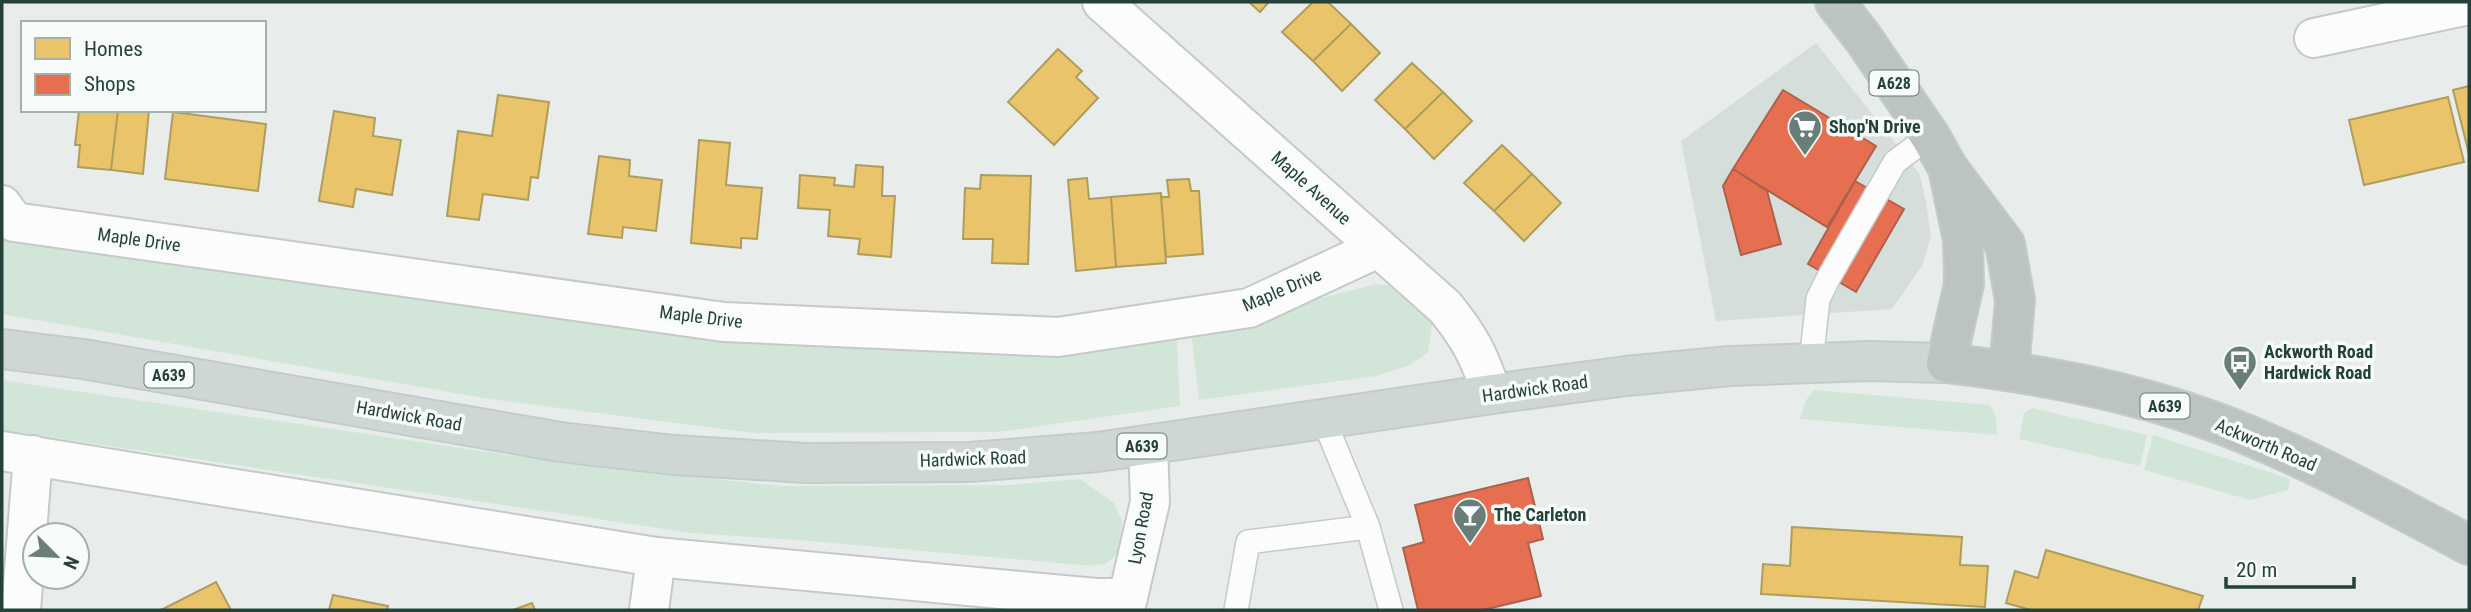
<svg xmlns="http://www.w3.org/2000/svg" width="2471" height="612" font-family="'Roboto Condensed',sans-serif">
<rect width="100%" height="100%" fill="#e8edeb"/>
<path fill="#d6dedb" d="M 1816,43 L 1919,173 L 1925,196 L 1931,236 L 1922,266 L 1892,309 L 1716,321 L 1681,141 Z"/>
<path fill="#d1e6d8" d="M 2,229 L 977,347 L 1177,340 L 1180,406 L 998,432 L 754,433 L 489,399 L 2,314 Z
M 1376,284 L 1403,287 L 1422,305 L 1432,325 L 1428,353 L 1408,366 L 1376,376 L 1199,400 L 1191,331 Z
M 2,380 L 555,462 L 780,486 L 1008,485 L 1080,479 L 1114,503 L 1122,521 L 1121,542 L 1117,555 L 1105,564 L 1092,566 L 798,540 L 691,533 L 2,430 Z
M 1814,390 L 1990,405 L 1996,417 L 1997,435 L 1800,419 L 1806,400 Z
M 2032,408 L 2147,435 L 2140,466 L 2019,439 L 2024,413 Z
M 2153,435 L 2290,479 L 2288,490 L 2250,500 L 2144,470 Z"/>
<path fill="#e9c46a" stroke="#ae9d5c" stroke-width="2" d="M 1249,2 L 1269,2 L 1260,12 Z
M 1313,2 L 1328,2 L 1351,24 L 1313,61 L 1282,32 Z
M 1351,24 L 1380,53 L 1342,91 L 1313,61 Z
M 1058,49 L 1082,71 L 1076,77 L 1098,98 L 1054,145 L 1008,102 Z
M 1412,63 L 1443,92 L 1405,129 L 1375,100 Z
M 2469,86 L 2469,154 L 2453,90 Z
M 1443,92 L 1472,121 L 1434,159 L 1405,129 Z
M 498,95 L 549,102 L 538,178 L 531,177 L 528,200 L 483,194 L 479,220 L 447,216 L 458,131 L 492,136 Z
M 2448,97 L 2464,162 L 2364,185 L 2349,120 Z
M 79,110 L 118,110 L 111,170 L 78,167 L 80,145 L 75,145 Z
M 118,110 L 149,110 L 143,174 L 111,170 Z
M 334,111 L 375,118 L 373,136 L 401,140 L 392,195 L 356,189 L 353,207 L 319,201 Z
M 173,112 L 266,124 L 258,191 L 165,179 Z
M 699,140 L 730,143 L 726,185 L 762,188 L 757,239 L 741,238 L 741,248 L 691,243 Z
M 1502,145 L 1532,174 L 1494,211 L 1464,183 Z
M 599,156 L 630,160 L 629,176 L 662,180 L 656,231 L 623,227 L 622,238 L 588,234 Z
M 856,165 L 883,167 L 882,196 L 895,196 L 891,257 L 858,254 L 860,239 L 828,236 L 830,210 L 798,208 L 800,175 L 835,178 L 834,185 L 854,187 Z
M 1532,174 L 1561,203 L 1524,241 L 1494,211 Z
M 981,175 L 1031,176 L 1028,264 L 992,263 L 993,239 L 963,239 L 965,188 L 980,189 Z
M 1087,178 L 1089,199 L 1111,197 L 1116,267 L 1076,271 L 1068,180 Z
M 1189,179 L 1191,191 L 1199,191 L 1203,254 L 1166,257 L 1161,197 L 1169,197 L 1167,180 Z
M 1161,193 L 1166,263 L 1116,267 L 1111,197 Z
M 1792,527 L 1962,537 L 1960,565 L 1988,566 L 1985,607 L 1761,594 L 1763,564 L 1790,566 Z
M 2046,550 L 2203,596 L 2198,610 L 2031,610 L 2006,603 L 2015,571 L 2038,578 Z
M 216,582 L 231,610 L 161,610 Z
M 333,595 L 388,606 L 387,610 L 329,610 Z
M 532,603 L 535,610 L 513,610 Z"/>
<path fill="#e76f51" stroke="#ac624a" stroke-width="2" d="M 1783,90 L 1876,146 L 1827,227 L 1733,169 Z
M 1733,169 L 1767,191 L 1781,244 L 1741,255 L 1723,186 Z
M 1855,181 L 1904,209 L 1856,292 L 1808,264 Z
M 1528,478 L 1543,539 L 1528,543 L 1541,596 L 1483,610 L 1418,610 L 1403,548 L 1424,542 L 1415,505 Z"/>
<g fill="none" stroke-linecap="round" stroke-linejoin="round">
<g stroke="#c5cac8" stroke-width="26">
<path id="lane" d="M 1811,362 L 1818,299 L 1829,277 L 1895,162 L 1930,136
M 1323,418 L 1368,527 L 1391,610
M 1236,610 L 1248,542 L 1368,527"/>
</g>
<g stroke="#c5cac8" stroke-width="42">
<path id="street" d="M 1102,2 L 1445,307 C 1471,339 1479,356 1492,394
M 2314,38 L 2469,5
M 2,205 L 14,222 L 724,322 L 1058,337 L 1249,308 L 1378,248
M 2,451 L 656,557 L 1096,598 L 1128,598
M 21,610 L 33,455
M 649,610 L 656,557
M 1125,610 L 1150,502 L 1148,445"/>
</g>
<g stroke="#c3ccc9" stroke-width="42">
<path id="primary" d="M 2,349 L 83,359 L 560,442 L 674,455 L 806,463 L 970,462 L 1098,452 L 1492,394 L 1626,376 L 1730,366 L 1868,361 L 1946,363"/>
</g>
<g stroke="#c3ccc9" stroke-width="42">
<path id="highway" d="M 1835,2 L 1863,38 L 1930,136 L 1948,168 L 2005,244 L 2015,300 L 2009,371
M 1948,168 L 1963,240 L 1964,284 L 1946,363 C 2038,374 2128,390 2215,422 C 2303,455 2386,501 2469,545"/>
</g>
<use href="#lane" stroke="#fcfcfc" stroke-width="23"/>
<use href="#street" stroke="#fcfcfc" stroke-width="38"/>
<use href="#primary" stroke="#cfd7d5" stroke-width="38"/>
<use href="#highway" stroke="#bcc4c2" stroke-width="38"/>
</g>
<defs>
<g id="supermarket-pin" transform="scale(1.75)"><path d="M0 17L-7.5 6A9.5 9.5 0 1 1 7.5 6Z" fill="#697e78" stroke="#f7fbf9"/><path d="M-6-5.5h2.5l.6 2H6L4.5 2H-2.5L-4.4-4H-6ZM-1.5 3.2a1.3 1.3 0 1 0 .1 0ZM3 3.2a1.3 1.3 0 1 0 .1 0Z" fill="#fff"/></g>
<g id="bus-pin" transform="scale(1.75)"><path d="M0 17L-7.5 6A9.5 9.5 0 1 1 7.5 6Z" fill="#697e78" stroke="#f7fbf9"/><path d="M-5-6H5V4H4V6H2V4H-2V6H-4V4H-5ZM-3.5-4V0h7V-4ZM-3.5 1.2v1.5H-2V1.2ZM2 1.2v1.5H3.5V1.2Z" fill="#fff"/></g>
<g id="bar-pin" transform="scale(1.75)"><path d="M0 17L-7.5 6A9.5 9.5 0 1 1 7.5 6Z" fill="#697e78" stroke="#f7fbf9"/><path d="M-6-5H6L.8 .8V4.5H3.5V6h-7V4.5H-.8V.8Z" fill="#fff"/></g>
</defs>
<g fill-rule="evenodd">
<use href="#supermarket-pin" x="1805" y="127"/>
<use href="#bus-pin" x="2240" y="362"/>
<use href="#bar-pin" x="1470" y="515"/>
</g>
<g text-anchor="middle" stroke-width="7" stroke-linejoin="round" paint-order="stroke">
<g fill="#f7fbf9" stroke="#637a73" stroke-width="2">
<rect x="1869.5" y="70.5" width="49" height="25" rx="5"/>
<rect x="144.5" y="362.5" width="49" height="25" rx="5"/>
<rect x="2140.5" y="393.5" width="49" height="25" rx="5"/>
<rect x="1117.5" y="433.5" width="49" height="25" rx="5"/>
</g>
<g font-size="16" font-weight="bold" fill="#24423a">
<text x="1894" y="89">A628</text>
<text x="169" y="381">A639</text>
<text x="2165" y="412">A639</text>
<text x="1142" y="452">A639</text>
</g>
<g font-size="18" font-weight="bold" fill="#24423a" stroke="#f7fbf9" text-anchor="start">
<text x="1829" y="133">Shop'N Drive</text>
<text x="2264" y="358">Ackworth Road<tspan x="2264" dy="21">Hardwick Road</tspan></text>
<text x="1494" y="521">The Carleton</text>
</g>
<g font-size="18" fill="#24423a" stroke="#f7fbf9">
<text transform="translate(1311 188) rotate(42)" y="6">Maple Avenue</text>
<text transform="translate(139 240) rotate(8)" y="6">Maple Drive</text>
<text transform="translate(1282 290) rotate(-23)" y="6">Maple Drive</text>
<text transform="translate(701 317) rotate(7)" y="6">Maple Drive</text>
<text transform="translate(1535 389) rotate(-8)" y="6">Hardwick Road</text>
<text transform="translate(409 416) rotate(10)" y="6">Hardwick Road</text>
<text transform="translate(2266 445) rotate(23)" y="6">Ackworth Road</text>
<text transform="translate(973 459) rotate(-2)" y="6">Hardwick Road</text>
<text transform="translate(1141 528) rotate(-80)" y="6">Lyon Road</text>
</g>
</g>
<rect width="2471" height="612" fill="none" stroke="#24423a" stroke-width="7"/>
<rect x="21" y="21" width="245" height="91" fill="#f7fbf9" stroke="#a3b1ad" stroke-width="2"/>
<rect x="35" y="38" width="35" height="21" fill="#e9c46a" stroke="#a3b1ad" stroke-width="2"/>
<text x="84" y="56" font-size="21" fill="#24423a">Homes</text>
<rect x="35" y="74" width="35" height="21" fill="#e76f51" stroke="#a3b1ad" stroke-width="2"/>
<text x="84" y="91" font-size="21" fill="#24423a">Shops</text>
<g transform="translate(56 556) rotate(114)"><circle r="33" fill="#f7fbf9" stroke="#a3b1ad" stroke-width="2"/>
<path d="M0-5L12 26L0 18L-12 26Z" fill="#697e78"/>
<text y="-10" font-size="19" font-weight="bold" text-anchor="middle" fill="#24423a">N</text>
</g>
<path d="M2226 577v10h128v-10" fill="none" stroke="#24423a" stroke-width="3.5"/>
<text x="2236" y="577" font-size="21" fill="#24423a" stroke="#f7fbf9" stroke-width="5" paint-order="stroke">20 m</text>
</svg>
